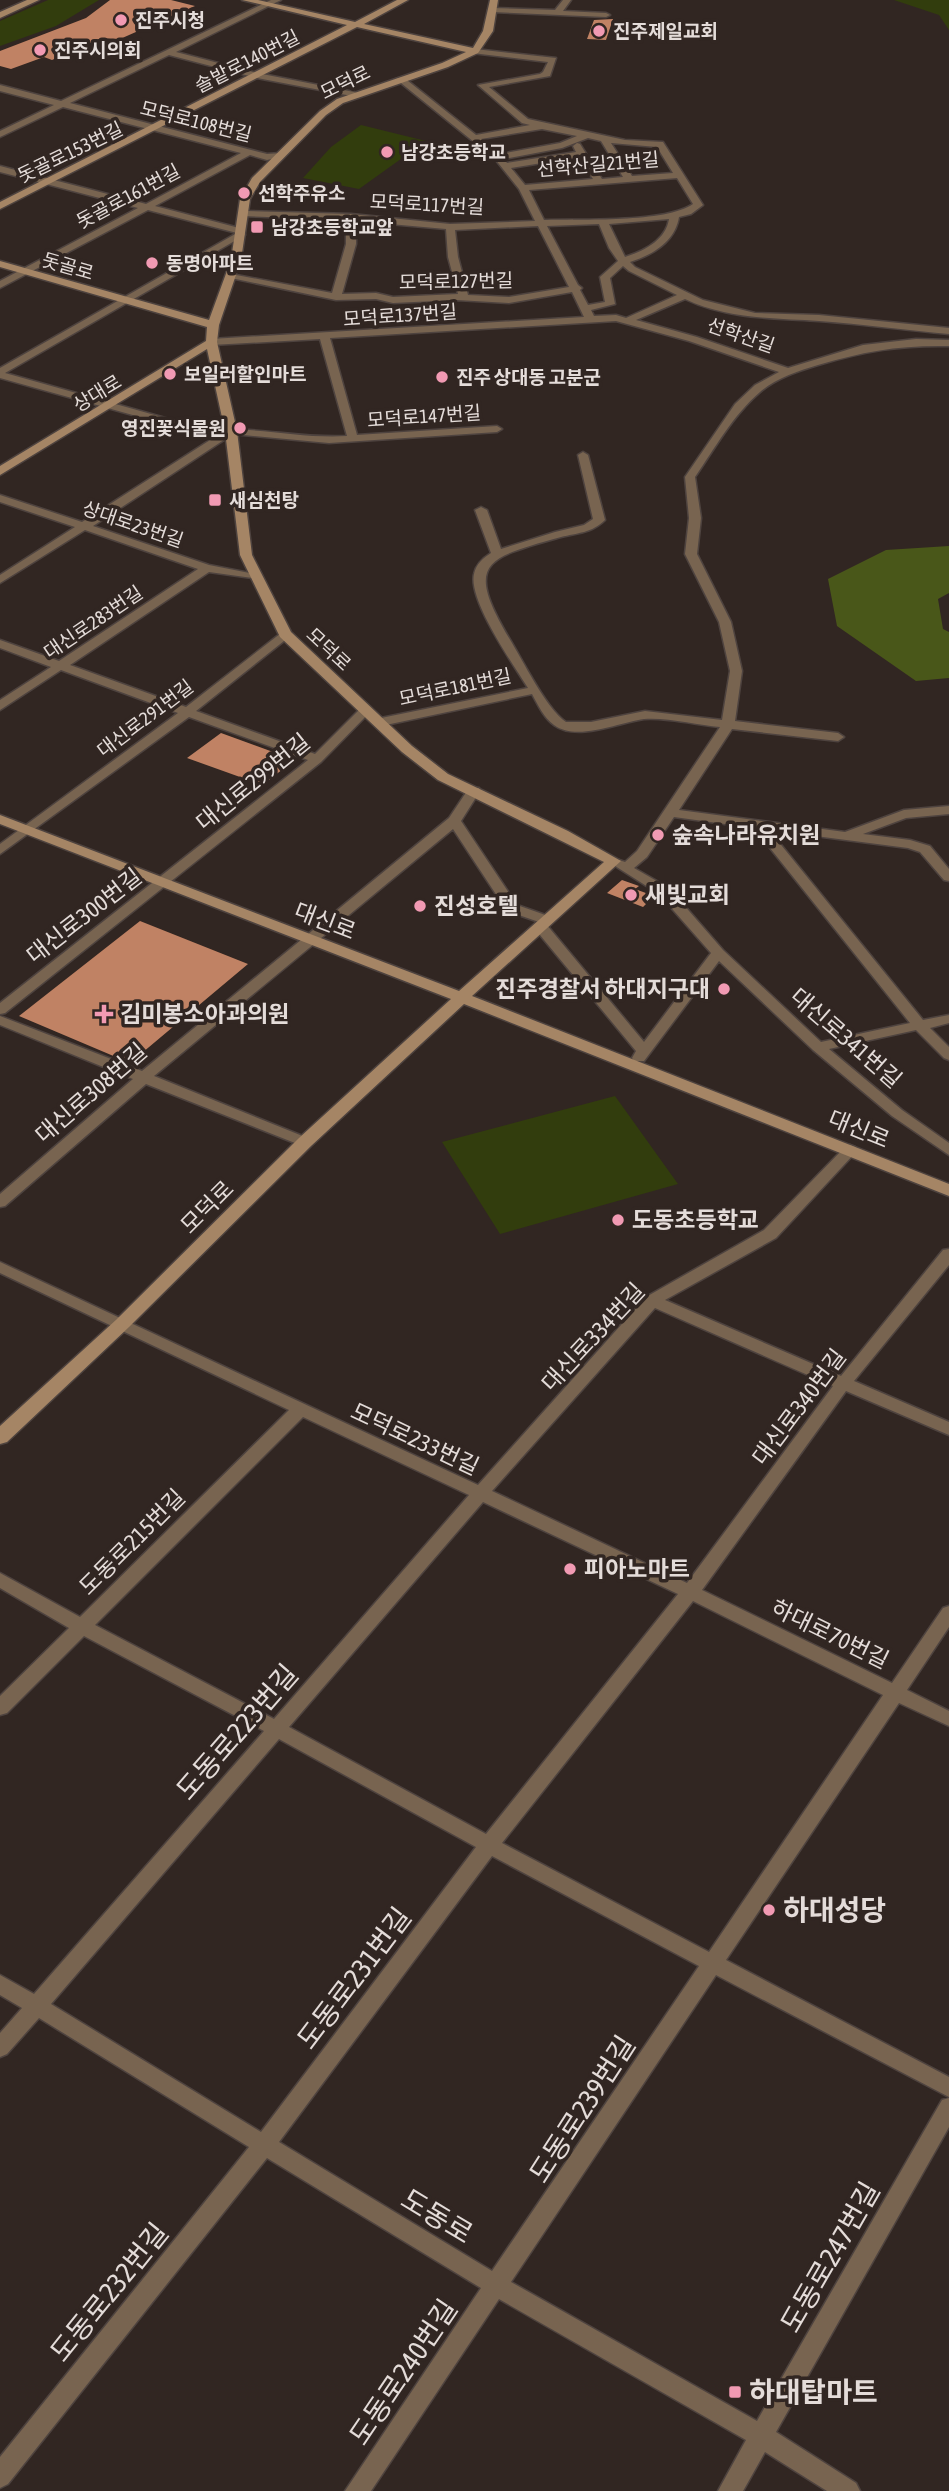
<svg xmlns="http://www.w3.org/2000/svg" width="949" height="2491" font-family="'Asap Condensed','Noto Sans KR',sans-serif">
<rect width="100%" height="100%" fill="#312622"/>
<path fill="#323d0d" d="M 48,0 L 99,0 L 56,26 L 0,46 L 0,21 Z
M 894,0 L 949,0 L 949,30 L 939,15 Z
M 361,125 L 426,141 L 359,189 L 303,178 L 331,147 Z
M 615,1096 L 678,1184 L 500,1234 L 442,1142 Z"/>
<path fill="#495719" d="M 949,546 L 949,593 L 938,599 L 943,629 L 949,632 L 949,678 L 916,681 L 837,626 L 828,579 L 886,550 Z"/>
<path fill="#c08264" d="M 110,0 L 171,0 L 195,6 L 120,39 L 101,38 L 52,60 L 44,57 L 11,69 L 0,66 L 0,51 L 86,18 Z
M 613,19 L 606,40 L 587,39 L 594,20 Z
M 221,733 L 295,760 L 262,785 L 187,758 Z
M 622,880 L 639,886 L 635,889 L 654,896 L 643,907 L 607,893 Z
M 140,921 L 248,964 L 130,1063 L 19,1016 Z"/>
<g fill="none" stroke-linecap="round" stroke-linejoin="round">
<g stroke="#4e433f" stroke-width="3">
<path id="street" d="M 271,0 L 281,0 L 176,52 L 257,73 L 354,92 L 357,93 L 357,97 L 257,78 L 169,55 L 70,103 L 267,154 L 281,153 L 285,156 L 267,160 L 250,155 L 155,206 L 243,229 L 245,235 L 5,373 L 208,430 C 255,426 300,439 347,436 L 320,339 L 211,345 L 206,342 L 211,339 L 584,317 L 572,292 L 509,303 L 457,300 L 393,303 L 376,299 L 336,300 L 226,277 L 231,274 L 332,293 L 346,244 L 346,220 L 241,216 L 241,212 L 244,211 L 351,214 L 450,224 L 535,221 L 519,189 L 495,159 L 396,79 L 403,77 L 476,135 L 530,125 L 522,123 L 478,85 L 540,74 L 543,72 L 548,62 L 472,53 L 472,49 L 475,49 L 556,58 L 550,76 L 489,87 L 528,119 L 625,140 L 663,142 L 703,205 L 691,214 L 679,217 C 675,242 652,255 630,262 L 635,267 L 703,300 L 755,313 L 819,315 L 949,328 L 949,334 C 906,330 862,324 819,321 C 773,318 727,319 685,299 L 636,320 L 697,337 L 788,368 L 863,345 L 916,339 L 949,340 L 949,346 C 900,345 865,351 818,365 C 798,371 776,378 760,392 C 733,415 715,448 695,477 L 701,518 L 697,554 L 731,622 L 742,671 L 735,721 L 838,733 L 844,737 L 838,741 L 732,729 L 679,810 L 845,832 L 904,810 L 949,806 L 949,814 L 906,818 L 863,834 L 910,840 L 930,846 L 949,869 L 949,881 L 944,880 L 920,852 L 908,848 L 769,830 L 923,1020 L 949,1015 L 949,1023 L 930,1028 L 949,1047 L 949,1060 L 944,1058 L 916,1030 L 829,1049 L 902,1110 L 949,1143 L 949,1155 L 892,1116 L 813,1050 L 719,961 L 644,1061 L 634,1061 L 632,1058 L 636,1051 L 535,929 L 533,926 L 539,922 L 507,911 L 453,829 L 154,1076 L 310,1139 L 313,1142 L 310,1145 L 300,1145 L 146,1084 L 5,1206 L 0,1207 L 0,1194 L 133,1079 L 0,1025 L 0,1016 L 142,1071 L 449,818 L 469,788 L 479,788 L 480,791 L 461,821 L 517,905 L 551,917 L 553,920 L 551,923 L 546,924 L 644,1042 L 711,953 L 659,894 L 612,864 L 619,860 L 625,862 L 637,851 L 720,727 C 698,725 666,717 644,719 C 620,722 577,742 554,725 C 544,718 538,705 532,694 L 381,726 L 375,722 L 381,718 L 528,688 C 513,664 468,600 474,574 C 476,564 483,558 491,553 L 475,510 L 481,507 L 487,510 L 501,549 L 555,532 L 584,525 L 593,519 L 578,455 L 583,452 L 588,455 L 605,520 C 592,533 577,533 561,537 C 486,558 464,562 509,638 C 522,659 547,710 566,722 L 591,722 L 645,711 L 722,720 L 730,671 L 719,622 L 685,554 L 689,518 L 685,477 L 735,404 L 755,385 L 779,372 L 689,341 L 616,321 L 330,338 L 357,435 L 497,426 L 502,429 L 497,432 L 329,443 L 233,434 L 93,526 L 209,565 L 260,575 L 260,579 L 209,572 L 70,665 L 186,707 L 285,630 L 289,631 L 289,637 L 196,711 L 315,754 L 362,707 L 370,707 L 372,710 L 321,762 L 5,1013 L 0,1014 L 0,1003 L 308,760 L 189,717 L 0,854 L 0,844 L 178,713 L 61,670 L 0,710 L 0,700 L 51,667 L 0,648 L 0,640 L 59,661 L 198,569 L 85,530 L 0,583 L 0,575 L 75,527 L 0,502 L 0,495 L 82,522 L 218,435 L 208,436 L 0,378 L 0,368 L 237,233 L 148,210 L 0,288 L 0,281 L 138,208 L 0,172 L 0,166 L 146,204 L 241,153 L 63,107 L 0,137 L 0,131 L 54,105 L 0,91 L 0,85 L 61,101 ZM 542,129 L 577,136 L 560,143 L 500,154 L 481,139 ZM 588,138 L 601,141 L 623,177 L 602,179 L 580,144 L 577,143 L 573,146 L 576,152 L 507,163 L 504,159 L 562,148 ZM 611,143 L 657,147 L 673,173 L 632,176 ZM 579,157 L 593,179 L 525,185 L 511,168 ZM 677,178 L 693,204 C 666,223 580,219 544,220 L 529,190 ZM 669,219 C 666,240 644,251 625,257 L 609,224 ZM 356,221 L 446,229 L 448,257 L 458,294 L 393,297 L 376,293 L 342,294 L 356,244 ZM 599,224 L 609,248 L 618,261 L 600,277 L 605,302 L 588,305 L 580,290 L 582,288 L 578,285 L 547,226 ZM 538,226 L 569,287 L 509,297 L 468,295 L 458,257 L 455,230 ZM 623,266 L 629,271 L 677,295 L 626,318 L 616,315 L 594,316 L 591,310 L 615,304 L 610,278 ZM 674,817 L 754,828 L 910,1023 L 821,1042 L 723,950 L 669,888 L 634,868 L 647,857 Z
M 563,0 L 571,0 L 563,11 L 606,13 L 610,15 L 606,17 L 492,12 L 488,10 L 492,8 L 555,10 Z
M 850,1145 L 855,1147 L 858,1150 L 855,1153 L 776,1238 L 665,1300 L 841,1376 L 943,1250 L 949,1249 L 949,1265 L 854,1381 L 949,1422 L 949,1435 L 846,1391 L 702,1590 L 892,1683 L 943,1608 L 949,1606 L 949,1627 L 907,1690 L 949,1711 L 949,1726 L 899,1703 L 726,1960 L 949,2077 L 949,2097 L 716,1975 L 511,2282 L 757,2421 L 942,2100 L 949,2098 L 949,2127 L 776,2432 L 856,2483 L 860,2491 L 827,2491 L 765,2452 L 743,2491 L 718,2491 L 746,2440 L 499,2299 L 371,2491 L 345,2491 L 481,2288 L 267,2158 L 8,2484 L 0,2488 L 0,2457 L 249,2147 L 39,2018 L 7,2054 L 0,2057 L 0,2033 L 22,2008 L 0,1995 L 0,1975 L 34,1994 L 264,1731 L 84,1636 L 7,1713 L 0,1715 L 0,1696 L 69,1628 L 0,1588 L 0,1573 L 80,1617 L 289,1410 L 0,1273 L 0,1262 L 478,1485 L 646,1297 L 764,1230 L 845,1147 ZM 655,1308 L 833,1386 L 687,1583 L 492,1491 ZM 303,1417 L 469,1495 L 274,1719 L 95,1625 ZM 483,1502 L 678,1594 L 486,1834 L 289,1727 ZM 693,1601 L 883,1695 L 709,1952 L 502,1843 ZM 279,1739 L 476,1847 L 261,2132 L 51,2004 ZM 492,1856 L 699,1966 L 492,2271 L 279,2142 Z"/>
</g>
<g stroke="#4e433f" stroke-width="3">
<path id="secondary" d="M 27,0 L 39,0 L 0,18 L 0,12 Z
M 242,0 L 258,0 L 355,22 L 397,0 L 408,0 L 364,24 L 473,48 L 483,31 L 490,0 L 498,0 L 493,31 L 478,53 L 448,67 L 343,103 L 326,115 L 260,182 L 250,199 L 241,260 L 219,325 L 217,342 L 237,431 L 252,555 L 291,632 L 412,746 L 448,774 L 568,831 L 621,861 L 472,996 L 949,1184 L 949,1196 L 464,1004 L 311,1146 L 129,1327 L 7,1442 L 0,1444 L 0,1426 L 117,1319 L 299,1138 L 451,999 L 0,824 L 0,815 L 459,991 L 604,862 L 438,780 L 402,752 L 280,637 L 240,555 L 225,431 L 207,349 L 0,475 L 0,466 L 206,341 L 207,327 L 0,267 L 0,261 L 209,320 L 231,260 L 240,199 L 252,178 L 320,111 L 337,99 L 442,63 L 466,52 L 357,27 L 0,209 L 0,202 L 347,25 Z"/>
</g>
<use href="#street" fill="#786450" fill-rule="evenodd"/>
<use href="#secondary" fill="#a58565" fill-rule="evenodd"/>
</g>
<g fill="#f19ab3" stroke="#312622" stroke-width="2.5">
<circle cx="121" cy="20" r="7"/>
<circle cx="599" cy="31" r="7"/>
<circle cx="40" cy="50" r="7"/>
<circle cx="387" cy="152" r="7"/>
<circle cx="244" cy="193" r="7"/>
<rect x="250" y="220" width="14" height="14" rx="3.5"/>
<circle cx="152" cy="263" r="7"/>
<circle cx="170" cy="374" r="7"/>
<circle cx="442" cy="377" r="7"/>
<circle cx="240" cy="428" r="7"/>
<rect x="208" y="493" width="14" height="14" rx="3.5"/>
<circle cx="658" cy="835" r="7"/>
<circle cx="631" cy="895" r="7"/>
<circle cx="420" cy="906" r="7"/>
<circle cx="724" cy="989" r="7"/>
<path d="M100.5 1003.5h7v7h7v7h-7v7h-7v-7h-7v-7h7z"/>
<circle cx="618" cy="1220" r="7"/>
<circle cx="570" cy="1569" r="7"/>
<circle cx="769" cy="1910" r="7"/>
<rect x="728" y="2385" width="14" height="14" rx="3.5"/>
</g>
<g text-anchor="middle" stroke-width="7" stroke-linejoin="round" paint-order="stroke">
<g font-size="19" font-weight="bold" fill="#e4dcd9" stroke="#312622" text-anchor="start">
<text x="135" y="27">진주시청</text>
<text x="613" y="38">진주제일교회</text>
<text x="54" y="57">진주시의회</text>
<text x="401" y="159">남강초등학교</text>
<text x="258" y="200">선학주유소</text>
<text x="271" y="234">남강초등학교앞</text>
<text x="166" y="270">동명아파트</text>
<text x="184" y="381">보일러할인마트</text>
<text x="456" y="384">진주 상대동 고분군</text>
<text x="226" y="435" text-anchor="end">영진꽃식물원</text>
<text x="229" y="507">새심천탕</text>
</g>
<g font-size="19" fill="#e4dcd9" stroke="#312622">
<text transform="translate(247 61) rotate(-27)" y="7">솔밭로140번길</text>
<text transform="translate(345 82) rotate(-26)" y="7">모덕로</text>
<text transform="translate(196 121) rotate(14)" y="7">모덕로108번길</text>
<text transform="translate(70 152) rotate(-26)" y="7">돗골로153번길</text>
<text transform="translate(598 164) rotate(-5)" y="7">선학산길21번길</text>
<text transform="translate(128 196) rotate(-28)" y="7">돗골로161번길</text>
<text transform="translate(427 204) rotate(3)" y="7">모덕로117번길</text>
<text transform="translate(68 266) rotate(16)" y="7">돗골로</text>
<text transform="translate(456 281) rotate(-1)" y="7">모덕로127번길</text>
<text transform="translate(400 315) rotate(-4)" y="7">모덕로137번길</text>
<text transform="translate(741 335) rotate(19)" y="7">선학산길</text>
<text transform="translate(97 393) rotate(-31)" y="7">상대로</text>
<text transform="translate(424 416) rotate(-4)" y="7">모덕로147번길</text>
<text transform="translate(133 524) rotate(19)" y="7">상대로23번길</text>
<text transform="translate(93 622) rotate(-34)" y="7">대신로283번길</text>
<text transform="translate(329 649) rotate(43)" y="7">모덕로</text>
<text transform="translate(455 687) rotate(-12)" y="7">모덕로181번길</text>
<text transform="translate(145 718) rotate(-37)" y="7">대신로291번길</text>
</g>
<g font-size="23" fill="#e4dcd9" stroke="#312622">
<text transform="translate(253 782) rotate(-39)" y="8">대신로299번길</text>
<text transform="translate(84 916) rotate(-38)" y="8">대신로300번길</text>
<text transform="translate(325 921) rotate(21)" y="8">대신로</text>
<text transform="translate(846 1038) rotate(41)" y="8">대신로341번길</text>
<text transform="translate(91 1093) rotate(-41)" y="8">대신로308번길</text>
<text transform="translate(859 1129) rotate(22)" y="8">대신로</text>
<text transform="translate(207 1207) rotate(-45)" y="8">모덕로</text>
<text transform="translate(593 1337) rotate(-47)" y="8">대신로334번길</text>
<text transform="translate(799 1407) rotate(-53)" y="8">대신로340번길</text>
<text transform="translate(415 1439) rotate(25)" y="8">모덕로233번길</text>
<text transform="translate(132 1542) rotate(-45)" y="8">도동로215번길</text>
<text transform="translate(830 1634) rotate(26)" y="8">하대로70번길</text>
</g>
<g font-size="23" font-weight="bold" fill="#e4dcd9" stroke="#312622" text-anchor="start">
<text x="672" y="843">숲속나라유치원</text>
<text x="645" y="903">새빛교회</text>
<text x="434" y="914">진성호텔</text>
<text x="710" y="997" text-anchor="end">진주경찰서 하대지구대</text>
<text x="120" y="1022">김미봉소아과의원</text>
<text x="632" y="1228">도동초등학교</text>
<text x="584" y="1577">피아노마트</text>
</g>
<g font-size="28" fill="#e4dcd9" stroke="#312622">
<text transform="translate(237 1732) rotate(-49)" y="10">도동로223번길</text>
<text transform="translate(354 1978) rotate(-53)" y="10">도동로231번길</text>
<text transform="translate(582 2109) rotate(-57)" y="10">도동로239번길</text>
<text transform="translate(437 2216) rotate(31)" y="10">도동로</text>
<text transform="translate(830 2257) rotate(-60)" y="10">도동로247번길</text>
<text transform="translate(109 2292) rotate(-51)" y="10">도동로232번길</text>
<text transform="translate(403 2372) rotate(-56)" y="10">도동로240번길</text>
</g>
<g font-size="28" font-weight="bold" fill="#e4dcd9" stroke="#312622" text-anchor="start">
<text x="783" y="1920">하대성당</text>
<text x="749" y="2402">하대탑마트</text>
</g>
</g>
</svg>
